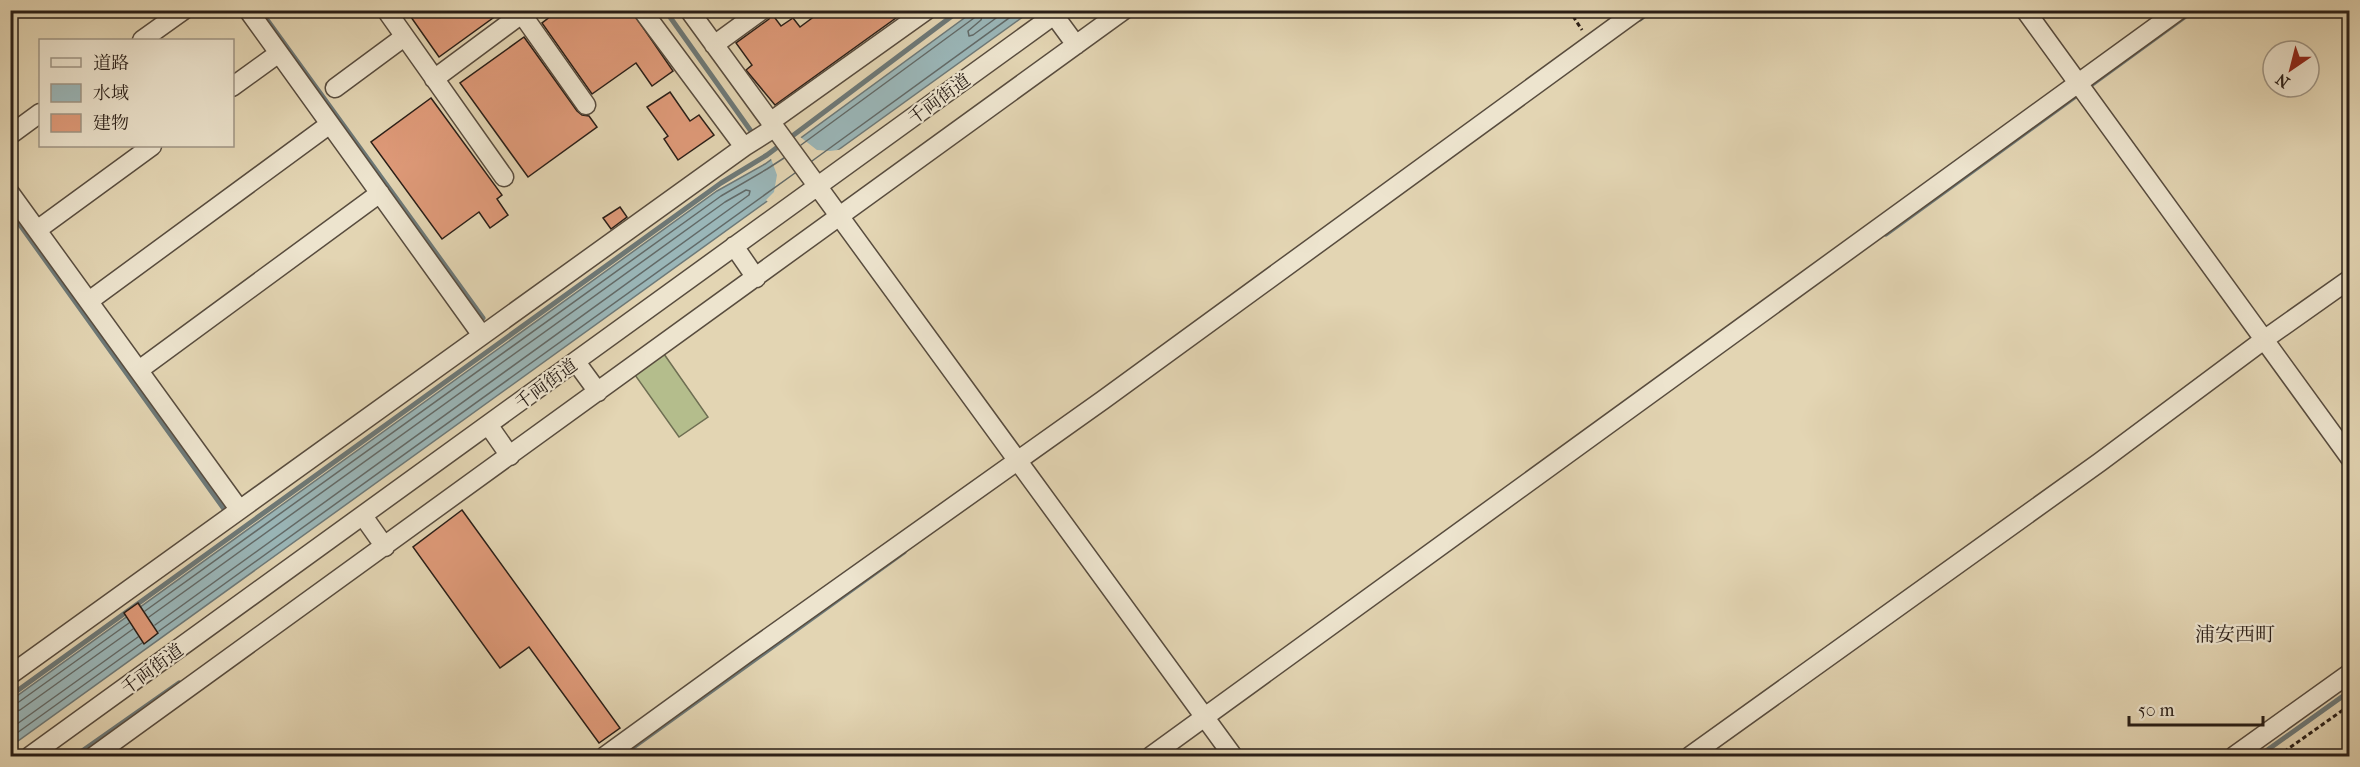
<svg xmlns="http://www.w3.org/2000/svg" width="2360" height="767" font-family="'IM FELL French Canon','Noto Serif JP',serif">
<rect width="100%" height="100%" fill="#e3d5b3"/>
<filter id="stains"><feTurbulence type="fractalNoise" baseFrequency=".00333" numOctaves="4"/><feColorMatrix values="0 0 0 0 .2 0 0 0 0 .09 0 0 0 0 .02 0 0 0 .5 -.17"/></filter>
<radialGradient id="worn" r=".72"><stop offset=".6" stop-color="#630" stop-opacity="0"/><stop offset="1" stop-color="#630" stop-opacity=".3"/></radialGradient>
<path fill="#b4bd8c" stroke="#6e6e52" stroke-width="1.5" d="M 664,354 L 708,417 L 679,437 L 635,375 Z"/>
<path fill="#9ab6b8" stroke="#6d7978" stroke-width="1.5" d="M 974,11 L 1031,11 L 11,746 L 10,701 L 717,191 L 765,164 Z"/>
<path fill="#e3d5b3" d="M 799,136 L 817,150 L 830,151 L 845,149 L 768,202 L 766,200 L 774,192 L 777,175 L 770,156 Z"/>
<g fill="none" stroke-linecap="round" stroke-linejoin="round">
<path stroke="#626a68" stroke-width="1.5" d="M 984,10 L 981,20 L 968,31 L 969,36 L 973,35 L 1007,10
M 801,145 L 974,18 L 976,10
M 812,161 L 1020,10
M 145,611 L 721,196 L 767,169 L 784,158
M 149,617 L 725,202 L 746,190 L 750,191 L 749,195 L 155,625
M 159,631 L 795,173
M 10,705 L 16,704 L 129,623
M 10,713 L 20,710 L 133,629
M 10,729 L 138,637
M 10,738 L 142,643"/>
<path stroke="#6d7978" stroke-width="5" d="M 260,10 L 483,318
M 665,10 L 753,134
M 1640,19 L 1652,10
M 10,211 L 224,509 L 228,512
M 1886,234 L 2194,10
M 10,696 L 721,183 L 767,155 L 960,10
M 75,756 L 179,683
M 621,756 L 904,552
M 2259,756 L 2350,691"/>
</g>
<path fill="#df9a79" stroke="#291e17" stroke-width="1.5" d="M 406,10 L 504,10 L 439,57 Z
M 559,10 L 631,10 L 673,71 L 652,86 L 636,63 L 592,94 L 542,23 Z
M 823,10 L 907,10 L 775,105 L 746,70 L 752,65 L 736,43 L 769,19 L 772,14 L 781,26 L 793,18 L 800,27 Z
M 524,37 L 577,111 L 582,115 L 589,116 L 597,127 L 528,177 L 460,83 Z
M 670,92 L 690,121 L 699,115 L 714,135 L 678,160 L 664,139 L 668,136 L 647,107 Z
M 431,98 L 502,195 L 497,199 L 508,215 L 490,228 L 479,212 L 442,239 L 371,142 Z
M 620,207 L 627,217 L 611,229 L 603,218 Z
M 462,510 L 620,728 L 599,743 L 529,647 L 500,668 L 413,547 Z
M 138,603 L 158,633 L 144,644 L 124,613 Z"/>
<g fill="none" stroke-linecap="round" stroke-linejoin="round">
<g stroke="#584c3e" stroke-width="21">
<path id="minor" d="M 248,10 L 481,334
M 386,10 L 504,177
M 519,10 L 586,105
M 642,10 L 744,147
M 689,10 L 1233,756
M 2025,10 L 2350,458
M 1054,15 L 1076,45
M 142,40 L 184,10
M 714,45 L 762,10
M 434,79 L 527,10
M 232,87 L 279,53
M 335,88 L 404,37
M 770,122 L 927,10
M 10,135 L 40,113
M 10,193 L 239,509
M 37,230 L 152,146
M 734,246 L 756,278
M 89,301 L 330,124
M 576,362 L 598,392
M 139,370 L 380,193
M 489,426 L 510,456
M 363,516 L 385,547
M 10,675 L 744,147 L 774,128
M 30,756 L 1061,10
M 94,756 L 1124,10
M 605,756 L 747,653 L 1103,400 L 1638,10
M 1151,756 L 2179,10
M 1690,756 L 2100,462 L 2265,339 L 2350,279
M 2234,756 L 2350,673"/>
</g>
<path stroke="#291e17" stroke-width="3" stroke-dasharray="4.5 3" stroke-linecap="butt" d="M 1569,10 L 1582,30
M 2278,756 L 2350,705"/>
<use href="#minor" stroke="#ede4ce" stroke-width="18"/>
</g>
<g text-anchor="middle" stroke-width="4.5" stroke-linejoin="round" paint-order="stroke">
<g font-size="18" fill="#291e17" stroke="#ede4ce">
<text transform="translate(939 99) rotate(-36)" y="6">千両街道</text>
<text transform="translate(546 384) rotate(-36)" y="6">千両街道</text>
<text transform="translate(152 669) rotate(-36)" y="6">千両街道</text>
</g>
<g font-size="20" fill="#291e17" stroke="#ede4ce">
<text x="2235" y="641">浦安西町</text>
</g>
</g>
<rect width="2360" height="767" fill="none" stroke="#e3d5b3" stroke-width="36"/>
<rect x="12" y="12" width="2336" height="743" fill="none" stroke="#291e17" stroke-width="3"/>
<rect x="18" y="18" width="2324" height="731" fill="none" stroke="#291e17" stroke-width="1.5"/>
<rect x="39" y="39" width="195" height="108" fill="#ede4ce" stroke="#9f9585" stroke-width="1.5"/>
<rect x="51" y="58" width="30" height="9" fill="#ede4ce" stroke="#9f9585" stroke-width="1.5"/>
<text x="93" y="69" font-size="18" fill="#291e17">道路</text>
<rect x="51" y="84" width="30" height="18" fill="#9ab6b8" stroke="#9f9585" stroke-width="1.5"/>
<text x="93" y="99" font-size="18" fill="#291e17">水域</text>
<rect x="51" y="114" width="30" height="18" fill="#df9a79" stroke="#9f9585" stroke-width="1.5"/>
<text x="93" y="129" font-size="18" fill="#291e17">建物</text>
<g transform="translate(2291 69) rotate(215)"><circle r="28" fill="#ede4ce" stroke="#9f9585" stroke-width="1.5"/>
<path d="M0-4.5L10 22L0 15L-10 22Z" fill="#8f2418"/>
<text y="-9" font-size="16" font-weight="bold" text-anchor="middle" fill="#291e17">N</text>
</g>
<path d="M2129 716v9h134v-9" fill="none" stroke="#291e17" stroke-width="3"/>
<text x="2138" y="716" font-size="18" fill="#291e17" stroke="#ede4ce" stroke-width="4.5" paint-order="stroke">50 m</text>
<rect width="100%" height="100%" filter="url(#stains)"/>
<rect width="100%" height="100%" fill="url(#worn)"/>
</svg>
